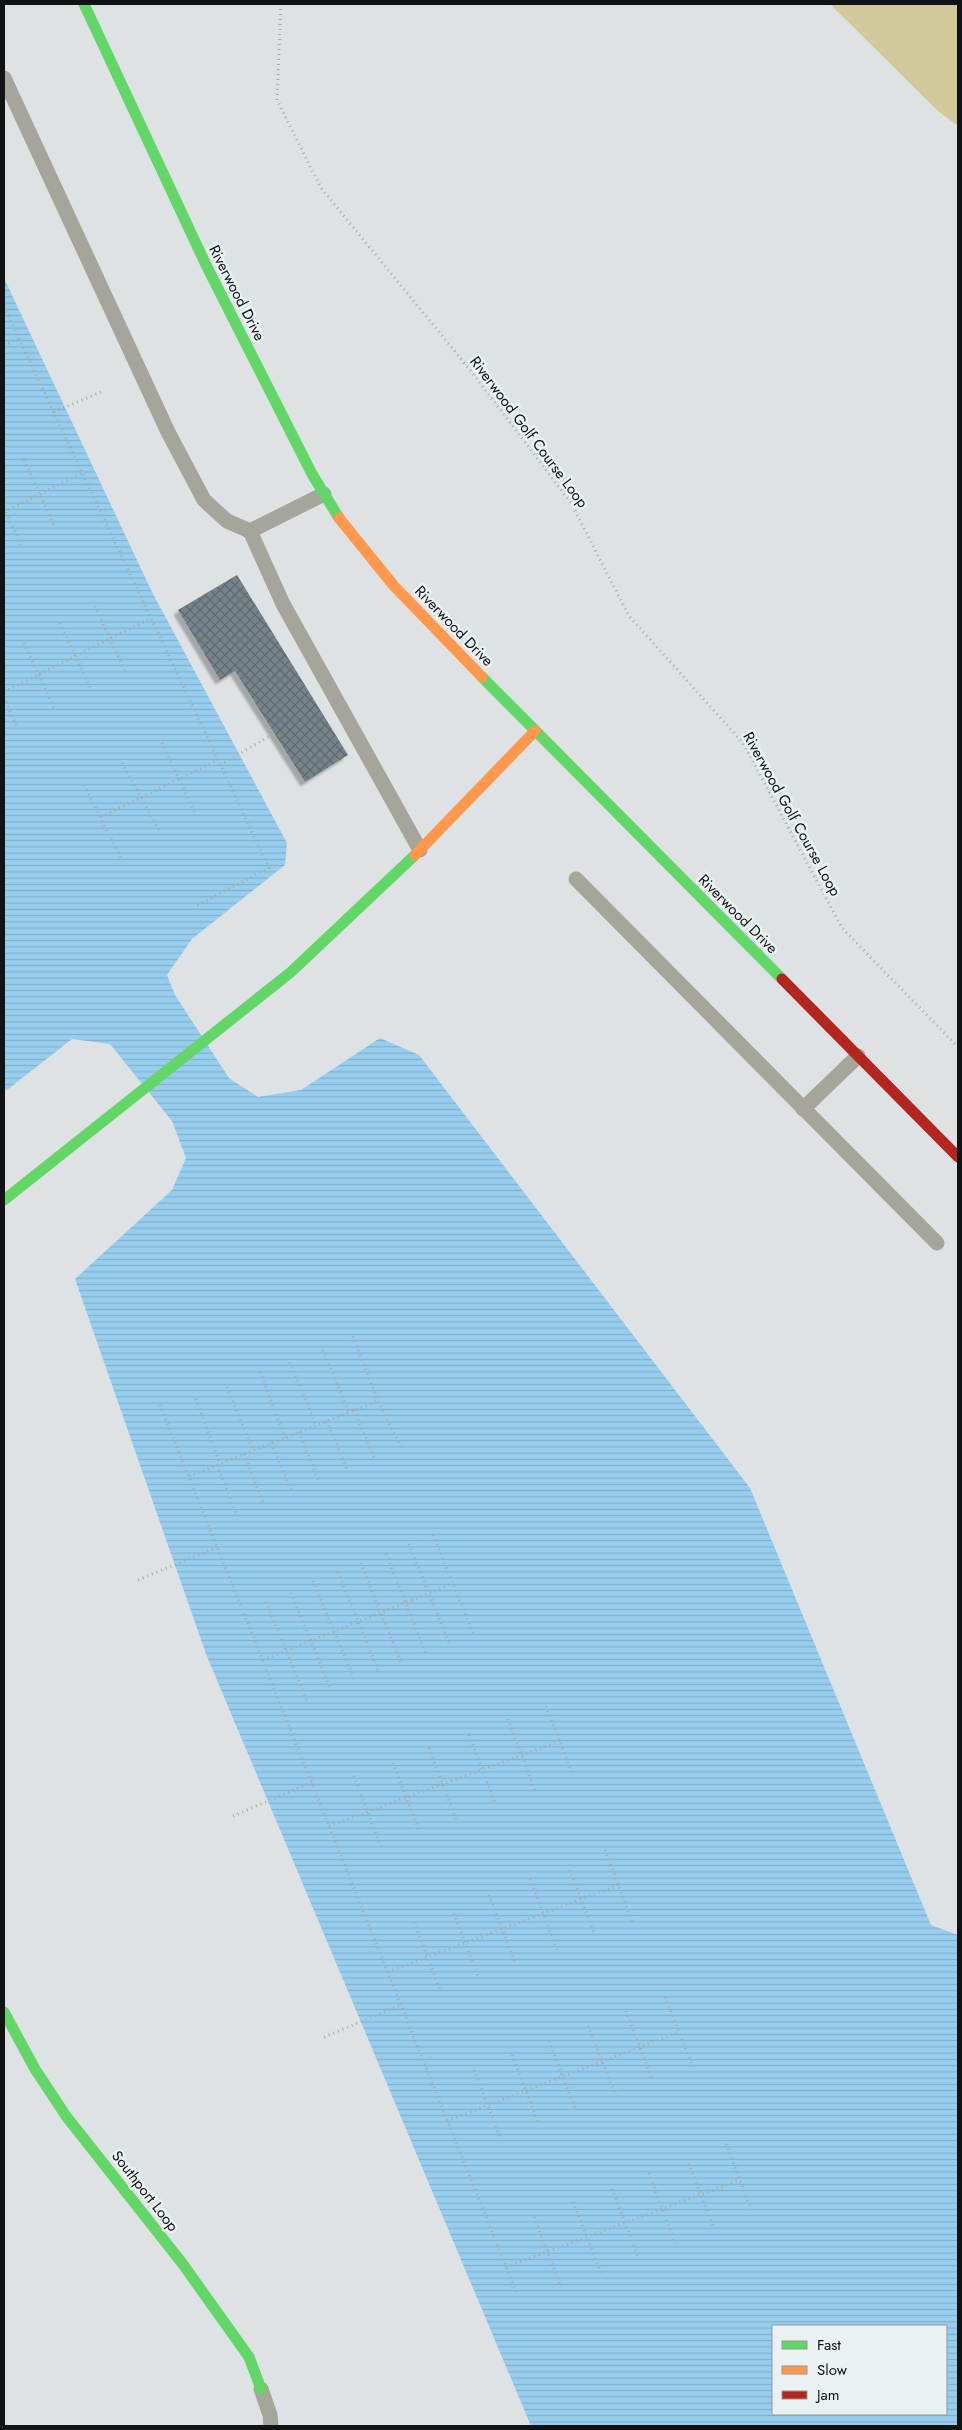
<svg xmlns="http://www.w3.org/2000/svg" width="962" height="2430" font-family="Jost,sans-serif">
<defs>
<pattern id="water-rules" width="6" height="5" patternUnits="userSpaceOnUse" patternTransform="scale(1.25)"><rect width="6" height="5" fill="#97ceee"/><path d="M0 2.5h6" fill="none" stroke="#81b0cb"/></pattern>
<pattern id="building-cross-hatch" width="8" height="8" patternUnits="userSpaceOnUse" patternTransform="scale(1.25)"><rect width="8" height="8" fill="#76848a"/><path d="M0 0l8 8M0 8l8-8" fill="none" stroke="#5f6b70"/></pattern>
<filter id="shadow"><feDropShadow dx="-4.5" dy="4.5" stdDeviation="1" flood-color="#0004"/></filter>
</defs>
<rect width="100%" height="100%" fill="#dfe2e4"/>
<path fill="#d2c99a" d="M 830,4 L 958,4 L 958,126 L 938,111 Z"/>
<path fill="url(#water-rules)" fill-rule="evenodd" d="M 4,278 L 152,592 L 287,843 L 285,865 L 192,939 L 167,975 L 175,995 L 229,1078 L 258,1097 L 301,1090 L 380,1038 L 419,1055 L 750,1488 L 931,1925 L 958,1935 L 958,2426 L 531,2426 L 206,1654 L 75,1279 L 172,1190 L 186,1158 L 172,1121 L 110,1044 L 72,1039 L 7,1090 L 4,1089 ZM 773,2326 L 946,2326 L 946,2414 L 773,2414 Z"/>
<path fill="url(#building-cross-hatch)" filter="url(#shadow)" d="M 237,575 L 348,755 L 305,782 L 235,671 L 220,680 L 178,610 Z"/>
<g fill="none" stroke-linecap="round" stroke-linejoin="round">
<path stroke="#a9aaa4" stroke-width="3" stroke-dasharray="1 4" stroke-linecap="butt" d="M 281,4 L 277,100 L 321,188 L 471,371 L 571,503 L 629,616 L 743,743 L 842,928 L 958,1047
M 4,307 L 269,868 L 194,907
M 4,346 L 19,338
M 54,412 L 101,392
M 24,460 L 55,528
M 4,508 L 21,545
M 4,512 L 82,473
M 95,606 L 126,673
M 60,623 L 92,691
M 24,643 L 55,711
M 4,692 L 151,618
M 4,697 L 17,727
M 162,743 L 195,813
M 122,763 L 159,830
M 220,765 L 275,733
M 84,785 L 122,860
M 101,817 L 218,760
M 353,1336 L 378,1401 L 402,1449
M 323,1350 L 349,1412
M 290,1362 L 316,1425
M 260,1372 L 285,1438
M 227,1387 L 253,1450
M 196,1399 L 220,1464
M 160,1405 L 517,2294
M 354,1410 L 375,1460
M 327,1421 L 348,1472
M 299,1432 L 319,1482
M 271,1443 L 293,1494
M 244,1454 L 264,1505
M 217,1465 L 237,1516
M 189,1476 L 378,1401
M 433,1535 L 474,1635
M 409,1544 L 449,1643
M 386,1554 L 426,1654
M 361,1563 L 401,1663
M 338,1572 L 379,1673
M 138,1580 L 218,1547
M 313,1581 L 355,1681
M 291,1593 L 332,1692
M 266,1602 L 307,1701
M 263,1660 L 452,1584
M 546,1706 L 573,1775
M 508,1719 L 535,1790
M 469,1735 L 496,1805
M 429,1748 L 456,1819
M 393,1763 L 420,1833
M 354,1776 L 381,1847
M 233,1816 L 312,1782
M 329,1826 L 560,1741
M 605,1850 L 632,1921
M 568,1865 L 595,1935
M 530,1879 L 557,1950
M 489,1895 L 516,1965
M 452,1909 L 479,1979
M 414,1922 L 441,1992
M 388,1972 L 619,1885
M 665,1997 L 693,2067
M 626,2011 L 653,2081
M 588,2026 L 616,2096
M 324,2037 L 401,2005
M 549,2041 L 576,2111
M 512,2055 L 539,2125
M 474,2070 L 501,2140
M 447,2121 L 679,2032
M 726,2144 L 753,2214
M 687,2159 L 714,2229
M 649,2173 L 675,2244
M 612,2189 L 639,2259
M 573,2202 L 601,2273
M 534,2217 L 561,2287
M 506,2267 L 740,2180"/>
<path stroke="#a6a59b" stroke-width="15" d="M 4,78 L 168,432 L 204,500 L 227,521 L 250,531 L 283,604 L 420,850
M 250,531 L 324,494
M 576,879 L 937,1243
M 803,1109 L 858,1056
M 261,2389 L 270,2415 L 271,2426"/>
<path stroke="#63d668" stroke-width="11" d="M 84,4 L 206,265 L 312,474 L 339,518
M 482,677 L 782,979
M 4,1200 L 291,972 L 415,855
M 4,2012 L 35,2069 L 66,2116 L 182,2263 L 249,2357 L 261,2389"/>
<path stroke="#ff974d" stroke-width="11" d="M 339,518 L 394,586 L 482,677
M 415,855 L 535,731"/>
<path stroke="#b3261e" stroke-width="11" d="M 782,979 L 958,1157"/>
</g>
<g text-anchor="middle" stroke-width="5" stroke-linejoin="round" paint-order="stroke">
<g font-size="15" fill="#101213" stroke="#ebf0f3">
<text transform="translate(237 293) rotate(63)" y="5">Riverwood Drive</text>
<text transform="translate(529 432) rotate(53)" y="5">Riverwood Golf Course Loop</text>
<text transform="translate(454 626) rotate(46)" y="5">Riverwood Drive</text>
<text transform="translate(792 814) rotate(61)" y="5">Riverwood Golf Course Loop</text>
<text transform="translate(738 914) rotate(45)" y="5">Riverwood Drive</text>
<text transform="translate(145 2191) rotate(52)" y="5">Southport Loop</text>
</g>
</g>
<rect width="962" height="2430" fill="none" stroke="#101213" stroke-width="10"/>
<rect x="772" y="2325" width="175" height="90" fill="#ebf0f3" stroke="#939799"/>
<rect x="782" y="2341" width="25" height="8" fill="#63d668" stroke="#939799"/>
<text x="817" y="2350" font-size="15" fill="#101213">Fast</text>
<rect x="782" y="2366" width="25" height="8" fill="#ff974d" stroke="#939799"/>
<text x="817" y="2375" font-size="15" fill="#101213">Slow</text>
<rect x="782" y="2391" width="25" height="8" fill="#b3261e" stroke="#939799"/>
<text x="817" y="2400" font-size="15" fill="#101213">Jam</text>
</svg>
